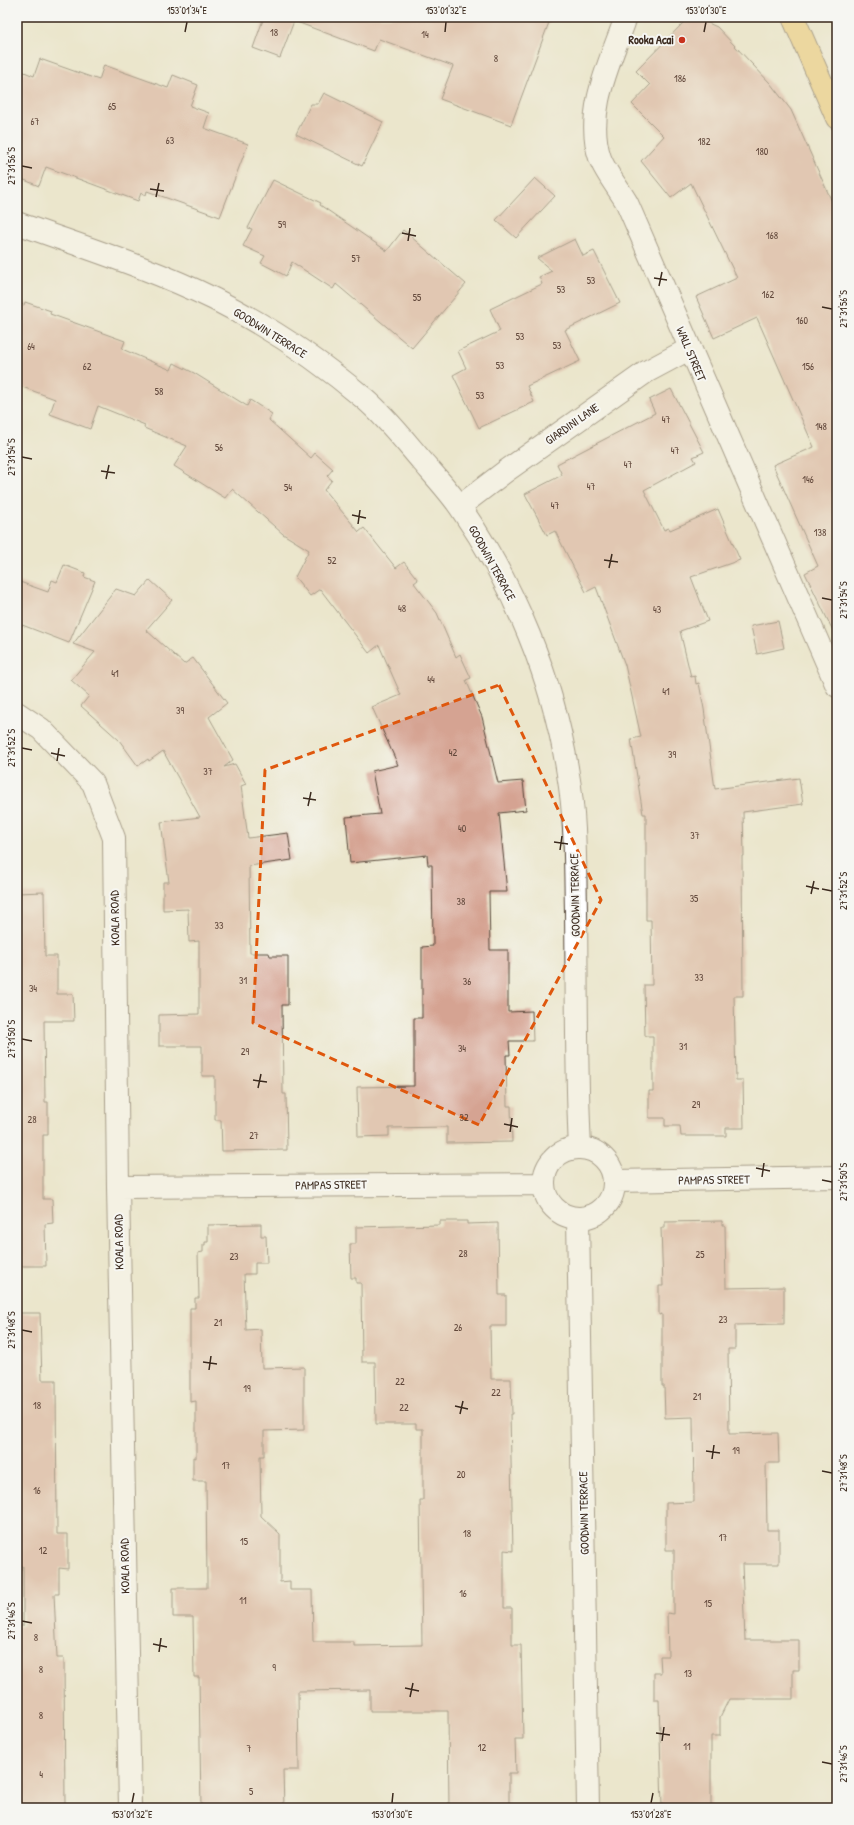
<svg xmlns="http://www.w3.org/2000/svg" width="854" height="1825" font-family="'Patrick Hand',sans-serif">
<rect width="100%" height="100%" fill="#f6f6f2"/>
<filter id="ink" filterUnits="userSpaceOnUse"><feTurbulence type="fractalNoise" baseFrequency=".025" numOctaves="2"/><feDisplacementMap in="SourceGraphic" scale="8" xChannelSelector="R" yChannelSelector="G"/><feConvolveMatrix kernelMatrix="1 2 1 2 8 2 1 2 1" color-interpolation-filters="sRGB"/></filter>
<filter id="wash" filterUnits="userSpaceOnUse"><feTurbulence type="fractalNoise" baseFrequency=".012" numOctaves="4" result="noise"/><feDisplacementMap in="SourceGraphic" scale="16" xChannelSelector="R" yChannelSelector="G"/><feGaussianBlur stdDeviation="0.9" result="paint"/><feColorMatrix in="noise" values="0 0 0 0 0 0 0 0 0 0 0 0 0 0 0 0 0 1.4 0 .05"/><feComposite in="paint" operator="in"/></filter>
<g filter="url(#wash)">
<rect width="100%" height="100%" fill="#ebe6cc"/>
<g id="blocks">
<path fill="#d5a392" d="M 264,17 L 551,17 L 511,125 L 440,99 L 453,66 L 379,39 L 374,51 L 294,21 L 280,58 L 253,48 Z
M 689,17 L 695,17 L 717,27 L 770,83 L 791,110 L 837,213 L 837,639 L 805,573 L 818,566 L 773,465 L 814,447 L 757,318 L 714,338 L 696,297 L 737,278 L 691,183 L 671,198 L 641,161 L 664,136 L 632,104 L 650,85 L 636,71 Z
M 40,59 L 99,80 L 104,65 L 168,88 L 173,75 L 198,85 L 190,106 L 209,113 L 204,128 L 248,144 L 220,217 L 147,191 L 146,195 L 141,193 L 138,201 L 46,167 L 39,186 L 17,177 L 17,69 L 34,76 Z
M 324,93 L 383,122 L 362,166 L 296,134 L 311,104 L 318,104 Z
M 535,178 L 555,196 L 516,238 L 496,220 Z
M 273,180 L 321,203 L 320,205 L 387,251 L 403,230 L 466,284 L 412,348 L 336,284 L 333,289 L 292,262 L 286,276 L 261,263 L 265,256 L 243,246 L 252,229 L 248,228 Z
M 575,239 L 583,256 L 594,251 L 620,303 L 565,330 L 580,361 L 527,386 L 534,402 L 479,428 L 453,375 L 466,368 L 458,351 L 500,331 L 490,309 L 542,284 L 539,277 L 552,271 L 537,258 Z
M 25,302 L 51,311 L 50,314 L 125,341 L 122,349 L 171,370 L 174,363 L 194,373 L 247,406 L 250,400 L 272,414 L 269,420 L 311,458 L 315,453 L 333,469 L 327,476 L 332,480 L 324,490 L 359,532 L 364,528 L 396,568 L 404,562 L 418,580 L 414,583 L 437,613 L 456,657 L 460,654 L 471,678 L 466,680 L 482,717 L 498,783 L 523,781 L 526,810 L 499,813 L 507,892 L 489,892 L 490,950 L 508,950 L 508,1012 L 532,1011 L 533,1041 L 509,1041 L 510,1055 L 506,1055 L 507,1106 L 511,1106 L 512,1142 L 447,1143 L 447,1127 L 389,1128 L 389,1136 L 358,1137 L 357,1087 L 414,1086 L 414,1018 L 422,1018 L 422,947 L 433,946 L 432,865 L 428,865 L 427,855 L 350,863 L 346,817 L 380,814 L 372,771 L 398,765 L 372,707 L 401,695 L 379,645 L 369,653 L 320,589 L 310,596 L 295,577 L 309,550 L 283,534 L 232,489 L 225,498 L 174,466 L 187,446 L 144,428 L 145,425 L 98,406 L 90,429 L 50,414 L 55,399 L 17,385 L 17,303 L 24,305 Z
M 671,389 L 704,452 L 693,457 L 696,462 L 644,490 L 664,530 L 669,528 L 670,530 L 718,509 L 740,560 L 691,577 L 708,621 L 680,631 L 691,677 L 695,676 L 696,684 L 699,683 L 704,709 L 715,789 L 799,778 L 803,804 L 743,812 L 744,856 L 742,856 L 743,996 L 734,996 L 736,1080 L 743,1080 L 744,1128 L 726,1128 L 726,1136 L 681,1136 L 680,1126 L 665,1126 L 665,1118 L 649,1118 L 649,1091 L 653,1091 L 653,1036 L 645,1036 L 644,985 L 652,985 L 651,920 L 646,920 L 646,814 L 643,814 L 631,739 L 641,737 L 625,665 L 596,587 L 586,592 L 555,531 L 547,535 L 525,494 L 562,475 L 557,464 L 655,413 L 649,400 Z
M 64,565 L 85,573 L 84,577 L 95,581 L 69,643 L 17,623 L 17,581 L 48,592 L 52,580 L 57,582 Z
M 150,580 L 172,600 L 146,630 L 184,664 L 193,658 L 227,703 L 209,717 L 233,760 L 224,767 L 235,764 L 246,784 L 241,786 L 248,838 L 288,833 L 292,860 L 249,866 L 250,953 L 269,953 L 270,956 L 288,956 L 288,1005 L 282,1005 L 283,1094 L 286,1094 L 287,1150 L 222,1151 L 221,1120 L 215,1120 L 215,1076 L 202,1076 L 202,1046 L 159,1046 L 159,1015 L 199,1014 L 199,941 L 189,942 L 188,909 L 163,910 L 163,882 L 169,882 L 161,822 L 200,817 L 163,751 L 149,761 L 148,759 L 138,766 L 119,740 L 81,706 L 89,696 L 71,680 L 95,652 L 73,644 L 116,589 L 136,596 Z
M 778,621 L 784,648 L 757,654 L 751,626 Z
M 44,892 L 45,956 L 57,956 L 57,994 L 73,994 L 74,1021 L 44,1021 L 45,1102 L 48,1102 L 48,1135 L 43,1135 L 43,1199 L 52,1199 L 53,1223 L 45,1224 L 46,1266 L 17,1266 L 17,893 Z
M 440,1221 L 467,1221 L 467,1224 L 498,1223 L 499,1295 L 506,1295 L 506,1326 L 490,1326 L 491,1379 L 511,1379 L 512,1414 L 510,1414 L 513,1551 L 504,1550 L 504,1608 L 512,1608 L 512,1645 L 521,1645 L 523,1739 L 515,1739 L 516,1773 L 509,1773 L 509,1808 L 449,1808 L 448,1711 L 370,1711 L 370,1690 L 298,1691 L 299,1770 L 283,1770 L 284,1808 L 201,1808 L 199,1677 L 194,1677 L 193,1617 L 173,1617 L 173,1588 L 207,1588 L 207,1582 L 206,1481 L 193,1481 L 193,1457 L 196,1458 L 196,1401 L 190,1402 L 190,1308 L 195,1308 L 195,1298 L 199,1298 L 198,1253 L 203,1252 L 203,1245 L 205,1245 L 205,1242 L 208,1242 L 208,1225 L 261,1224 L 261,1236 L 266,1236 L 267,1263 L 255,1263 L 255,1274 L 244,1274 L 246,1330 L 261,1329 L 262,1368 L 304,1367 L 304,1430 L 264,1431 L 264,1456 L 260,1456 L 261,1516 L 280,1534 L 280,1582 L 290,1581 L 290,1590 L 312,1590 L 313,1642 L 354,1642 L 354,1646 L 422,1645 L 420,1500 L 423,1500 L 423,1429 L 416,1429 L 416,1424 L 376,1424 L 375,1362 L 362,1362 L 361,1283 L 356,1283 L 356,1278 L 351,1278 L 350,1244 L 356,1244 L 356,1227 L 440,1225 Z
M 722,1221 L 722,1225 L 725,1225 L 726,1288 L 784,1287 L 784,1324 L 735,1325 L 735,1349 L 728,1349 L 729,1434 L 778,1433 L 779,1463 L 766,1463 L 767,1530 L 779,1530 L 779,1564 L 742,1564 L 745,1640 L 799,1640 L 799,1670 L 793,1670 L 793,1699 L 729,1699 L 720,1717 L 720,1736 L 711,1736 L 711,1808 L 662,1808 L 659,1700 L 654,1700 L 654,1673 L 661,1673 L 660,1656 L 668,1656 L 667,1613 L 674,1614 L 674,1550 L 666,1550 L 666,1503 L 694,1502 L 693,1417 L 665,1418 L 664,1386 L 662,1386 L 662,1314 L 659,1315 L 659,1286 L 663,1286 L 661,1228 L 665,1228 L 665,1222 Z
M 17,1313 L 40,1313 L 42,1380 L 56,1380 L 57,1534 L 68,1534 L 68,1569 L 59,1568 L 59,1594 L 54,1594 L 57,1658 L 64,1658 L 65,1808 L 17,1808 L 17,1626 L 23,1626 L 23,1566 L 17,1566 Z"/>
</g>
</g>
<g filter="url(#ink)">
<use href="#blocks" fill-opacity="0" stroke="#554638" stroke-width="1"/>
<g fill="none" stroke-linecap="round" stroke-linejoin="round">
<g stroke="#554638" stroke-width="24">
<path id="minor" d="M 626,17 C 611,61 584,111 600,158 C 605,172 619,189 627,203 L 837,686
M 17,223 C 83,247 151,268 214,299 C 266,325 320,361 365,399 C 386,417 404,440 422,461 C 435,476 449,491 460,507 C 514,585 554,681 568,774 C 576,819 575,866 576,912 C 577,991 576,1069 580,1148
M 460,506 L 506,471 L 646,372 L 689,349
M 17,713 L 41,729 L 93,783 L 114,838 L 118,1187 L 130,1808
M544 1183a35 35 0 1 1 70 0a35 35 0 1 1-70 0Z
M 615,1181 L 837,1177
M 118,1187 L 544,1184
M 578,1218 L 588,1808"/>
</g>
<g stroke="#554638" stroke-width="24">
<path id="highway" d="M 793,17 L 837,118"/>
</g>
<use href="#minor" stroke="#fff" stroke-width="22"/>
<use href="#highway" stroke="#edc569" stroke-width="22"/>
</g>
</g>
<path d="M0 0H854V1825H0ZM 499,685 L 601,900 L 479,1125 L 253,1023 L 265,770 Z" fill="#ebe6cc" fill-opacity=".55" fill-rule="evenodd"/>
<path fill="none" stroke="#df570d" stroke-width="3" stroke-dasharray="8 5" stroke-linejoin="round" d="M 499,685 L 601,900 L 479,1125 L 253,1023 L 265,770 Z"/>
<path fill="none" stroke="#3b2a1e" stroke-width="1.5" d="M 185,32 L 187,22M 445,32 L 446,22M 704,32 L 706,22M 22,166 L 32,168M 150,189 L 164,191M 156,197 L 159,183M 402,233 L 416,236M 408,241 L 410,228M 654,278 L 667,280M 659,286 L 662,272M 822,307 L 832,309M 22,457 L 32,459M 101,471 L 115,473M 106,479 L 109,465M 352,515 L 366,518M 358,524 L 360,510M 604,560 L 618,562M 609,568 L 612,554M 822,598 L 832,600M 22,748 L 32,750M 51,753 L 65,756M 57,761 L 59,748M 303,798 L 316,800M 308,806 L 311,792M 554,842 L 568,844M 560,850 L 562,836M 806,886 L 819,889M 822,889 L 832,891M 811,894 L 814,881M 22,1039 L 32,1041M 253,1080 L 267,1082M 258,1088 L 261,1074M 504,1124 L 518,1127M 510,1132 L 512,1118M 756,1168 L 770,1171M 762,1177 L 764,1163M 822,1180 L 832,1182M 22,1330 L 32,1332M 203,1362 L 217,1364M 209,1370 L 211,1356M 455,1406 L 468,1409M 460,1414 L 463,1401M 706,1451 L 720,1453M 712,1459 L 714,1445M 822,1471 L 832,1473M 22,1621 L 32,1623M 153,1644 L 167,1647M 159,1652 L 161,1638M 405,1688 L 419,1691M 410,1697 L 413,1683M 656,1733 L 670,1735M 662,1741 L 664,1727M 822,1762 L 832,1764M 132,1803 L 134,1793M 392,1803 L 393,1793M 651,1803 L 653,1793"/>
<circle fill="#c8321e" stroke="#f6f6f2" stroke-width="1.5" cx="682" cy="40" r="4"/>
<g text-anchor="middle" stroke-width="4" stroke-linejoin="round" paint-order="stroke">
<g font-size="10" fill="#62483b">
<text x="274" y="36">18</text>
<text x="425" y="38">14</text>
<text x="496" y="62">8</text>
<text x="680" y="82">186</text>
<text x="112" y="110">65</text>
<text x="35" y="125">67</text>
<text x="170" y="144">63</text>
<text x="704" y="145">182</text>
<text x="762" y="155">180</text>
<text x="282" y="228">59</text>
<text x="772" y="239">168</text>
<text x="356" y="262">57</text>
<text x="591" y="284">53</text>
<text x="561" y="293">53</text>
<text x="768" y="298">162</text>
<text x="417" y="301">55</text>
<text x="802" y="324">160</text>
<text x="520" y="340">53</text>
<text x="557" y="349">53</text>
<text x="31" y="350">64</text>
<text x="500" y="369">53</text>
<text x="87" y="370">62</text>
<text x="808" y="370">156</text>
<text x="159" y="395">58</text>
<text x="480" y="399">53</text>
<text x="666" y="423">47</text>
<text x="821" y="430">148</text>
<text x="219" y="451">56</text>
<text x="675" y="454">47</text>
<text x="628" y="468">47</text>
<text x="808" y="483">146</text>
<text x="591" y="490">47</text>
<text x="288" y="491">54</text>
<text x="555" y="509">47</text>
<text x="820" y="536">138</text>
<text x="332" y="564">52</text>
<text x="402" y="612">48</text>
<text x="657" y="613">43</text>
<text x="115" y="677">41</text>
<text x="431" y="683">44</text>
<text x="666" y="695">41</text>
<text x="180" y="714">39</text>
<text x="453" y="756">42</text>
<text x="672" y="758">39</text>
<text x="208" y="775">37</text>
<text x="462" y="832">40</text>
<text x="695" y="839">37</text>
<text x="694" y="902">35</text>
<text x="461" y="905">38</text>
<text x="219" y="929">33</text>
<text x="699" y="981">33</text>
<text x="243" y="984">31</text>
<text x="467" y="985">36</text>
<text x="33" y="992">34</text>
<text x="683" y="1050">31</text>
<text x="462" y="1052">34</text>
<text x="245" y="1055">29</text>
<text x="696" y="1108">29</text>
<text x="464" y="1121">32</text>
<text x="32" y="1123">28</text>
<text x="254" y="1139">27</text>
<text x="463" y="1257">28</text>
<text x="700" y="1258">25</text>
<text x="234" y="1260">23</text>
<text x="723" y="1323">23</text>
<text x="218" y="1326">21</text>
<text x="458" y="1331">26</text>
<text x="400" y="1385">22</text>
<text x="247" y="1392">19</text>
<text x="496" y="1396">22</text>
<text x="697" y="1400">21</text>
<text x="37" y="1409">18</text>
<text x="404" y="1411">22</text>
<text x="736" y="1454">19</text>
<text x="226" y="1469">17</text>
<text x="461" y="1478">20</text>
<text x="37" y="1494">16</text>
<text x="467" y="1537">18</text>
<text x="723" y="1541">17</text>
<text x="244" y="1545">15</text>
<text x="43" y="1554">12</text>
<text x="463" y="1597">16</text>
<text x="243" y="1604">11</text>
<text x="708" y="1607">15</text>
<text x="36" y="1641">8</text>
<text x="274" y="1671">9</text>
<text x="41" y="1673">8</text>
<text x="688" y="1677">13</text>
<text x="41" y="1719">8</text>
<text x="687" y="1750">11</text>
<text x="482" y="1751">12</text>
<text x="249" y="1752">7</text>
<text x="41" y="1778">4</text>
<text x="251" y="1795">5</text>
</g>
<g font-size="12" font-weight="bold" fill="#3b2a1e" stroke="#f6f6f2" text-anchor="end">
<text x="674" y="44">Rooka Acai</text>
</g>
<g font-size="12" fill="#3b2a1e" stroke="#f6f6f2">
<text transform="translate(270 333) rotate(32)" y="4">GOODWIN TERRACE</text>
<text transform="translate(691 354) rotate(67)" y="4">WALL STREET</text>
<text transform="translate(572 424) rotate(-35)" y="4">GIARDINI LANE</text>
<text transform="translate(492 563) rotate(61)" y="4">GOODWIN TERRACE</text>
<text transform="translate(575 895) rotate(-91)" y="4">GOODWIN TERRACE</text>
<text transform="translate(115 918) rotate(-91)" y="4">KOALA ROAD</text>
<text transform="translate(714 1180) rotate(-1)" y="4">PAMPAS STREET</text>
<text transform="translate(331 1185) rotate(-1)" y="4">PAMPAS STREET</text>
<text transform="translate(119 1242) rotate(-91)" y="4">KOALA ROAD</text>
<text transform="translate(584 1513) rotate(-91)" y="4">GOODWIN TERRACE</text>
<text transform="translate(125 1566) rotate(-91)" y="4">KOALA ROAD</text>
</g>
</g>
<rect width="854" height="1825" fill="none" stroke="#f6f6f2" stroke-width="44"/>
<rect x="22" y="22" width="810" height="1781" fill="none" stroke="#3b2a1e" stroke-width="1.5"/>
<g font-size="10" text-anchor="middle" fill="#3b2a1e">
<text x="187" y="14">153°01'34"E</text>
<text x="446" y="14">153°01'32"E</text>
<text x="706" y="14">153°01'30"E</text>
<text transform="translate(11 166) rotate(-90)" y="4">27°31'56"S</text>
<text transform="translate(843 309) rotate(-90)" y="4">27°31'56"S</text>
<text transform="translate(11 457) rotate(-90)" y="4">27°31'54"S</text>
<text transform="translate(843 600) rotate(-90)" y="4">27°31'54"S</text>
<text transform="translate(11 748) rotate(-90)" y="4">27°31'52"S</text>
<text transform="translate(843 891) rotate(-90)" y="4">27°31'52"S</text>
<text transform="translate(11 1039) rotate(-90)" y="4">27°31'50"S</text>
<text transform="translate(843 1182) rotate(-90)" y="4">27°31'50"S</text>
<text transform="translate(11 1330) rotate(-90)" y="4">27°31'48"S</text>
<text transform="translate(843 1473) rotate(-90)" y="4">27°31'48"S</text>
<text transform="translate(11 1621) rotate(-90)" y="4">27°31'46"S</text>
<text transform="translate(843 1764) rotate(-90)" y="4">27°31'46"S</text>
<text x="132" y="1818">153°01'32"E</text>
<text x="392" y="1818">153°01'30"E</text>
<text x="651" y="1818">153°01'28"E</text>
</g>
</svg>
